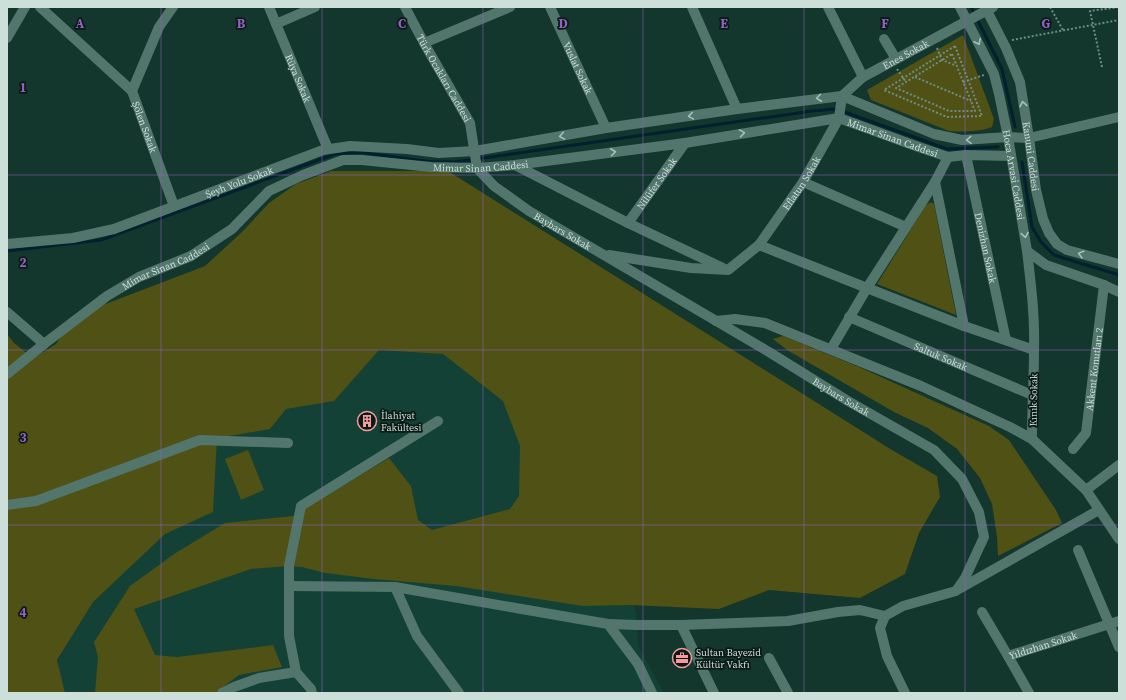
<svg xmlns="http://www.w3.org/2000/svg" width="1126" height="700" font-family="'Source Serif 4',serif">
<rect width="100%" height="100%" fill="#13362d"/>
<path fill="#134136" d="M 502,295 L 636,611 L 638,645 L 664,693 L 46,693 L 102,542 L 277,335 Z"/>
<path fill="#4f5115" d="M 963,35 L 994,119 L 992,127 C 979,132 962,132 949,131 L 871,100 L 867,90 Z
M 331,171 L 448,171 L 892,450 L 937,476 L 940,497 L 919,533 L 905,574 L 860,598 L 769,590 L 719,609 L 629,605 L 583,606 L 456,586 L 374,579 L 325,573 L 302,567 L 289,566 L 251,569 L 134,609 L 155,655 L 177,657 L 273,645 L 282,667 L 239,675 L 215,693 L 95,693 L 98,657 L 94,642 L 130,586 L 174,554 L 225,523 L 293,516 L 389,458 L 411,486 L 418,520 L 432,530 L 510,509 L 519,496 L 520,446 L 503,401 L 443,354 L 379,350 L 334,401 L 286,409 L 270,429 L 217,438 L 213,512 L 165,534 L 93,602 L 57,660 L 65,693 L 7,693 L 7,334 L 14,343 L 33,358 L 56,344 L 74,316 L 205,266 L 242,232 L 269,203 L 296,184 Z
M 931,202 L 934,204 L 956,315 L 877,284 L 926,205 Z
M 783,336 L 859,367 L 989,426 L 1009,440 L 1056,510 L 1062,523 L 998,556 L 997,537 L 992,504 L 980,478 L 957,449 L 928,428 L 894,412 L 787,350 L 773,339 Z
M 248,450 L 264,490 L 241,500 L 225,459 Z"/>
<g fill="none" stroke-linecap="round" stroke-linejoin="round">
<path stroke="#012030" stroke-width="3" d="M 971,7 L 1002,69 L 1015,127
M 1022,162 L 1032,227 L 1041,242 L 1054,255 L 1119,275
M 7,251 L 101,240 L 335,154 L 358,152 L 432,162 L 455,162 L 812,111 L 836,109 L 947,149 L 998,147"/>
<path stroke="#718c85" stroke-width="2" stroke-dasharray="2 2" stroke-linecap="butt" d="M 1050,7 L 1063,30
M 1012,40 L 1119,20
M 955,46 L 982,116 L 947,117 L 884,90 Z
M 937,48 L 942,60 L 957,66
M 952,54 L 975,111 L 949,111 L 896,88 Z
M 1102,67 L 1090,11 L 1119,7
M 897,69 L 906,82
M 915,77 L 971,101
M 963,82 L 984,75"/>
<g stroke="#52766b" stroke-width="10">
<path d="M 40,7 L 132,91"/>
<path id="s1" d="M 173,7 L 159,27 L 132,91 L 174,206"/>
<path id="s2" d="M 269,7 L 328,149"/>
<path id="s3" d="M 405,7 L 424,43 L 470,123 L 477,168"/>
<path id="s4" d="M 550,7 L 606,128"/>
<path d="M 692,7 L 737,109"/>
<path d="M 828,7 L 863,77"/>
<path id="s5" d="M 960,7 L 994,74 L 999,94 L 1008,137 L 1027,251 L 1046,265 L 1104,285 L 1119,292"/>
<path id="s6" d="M 985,7 L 1006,48 L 1020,82 L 1029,138 L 1036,190 L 1043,219 L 1049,233 L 1057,244 L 1067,250 L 1119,264"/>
<path d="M 276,24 L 315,7"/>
<path d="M 7,38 L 25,7"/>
<path d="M 884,39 L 896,59"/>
<path d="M 424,43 L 510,7"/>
<path id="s7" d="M 966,155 L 1006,340"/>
<path d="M 515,165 L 628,223 L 723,268"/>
<path id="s8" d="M 477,168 L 494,186 L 529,211 L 769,352 L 848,401 L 934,450 L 962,479 L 979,512 L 984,537 L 965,578 L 956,591 L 903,606 L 885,616 L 880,628 L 887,656 L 905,693"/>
<path d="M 803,182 L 906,227"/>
<path d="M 935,182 L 964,326"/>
<path id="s9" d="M 628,223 L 685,143"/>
<path id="s10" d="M 7,244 L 73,238 L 114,229 L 323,150 L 350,146 L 407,149 L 439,153 L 475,151 L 606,128 L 737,109 L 842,96 L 934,134 L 962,140 L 1008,137 L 1029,138 L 1119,117"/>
<path id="s11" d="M 759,245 L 803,182 L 839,118 L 842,96 L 863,77 L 993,7"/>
<path d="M 1027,251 C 1031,284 1035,317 1034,350 C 1034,380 1032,409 1032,439 L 1086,490 L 1119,539"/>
<path d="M 609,255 L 691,268 L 728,270 L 759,245 L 867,288 L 964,326 L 1034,350"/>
<path id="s12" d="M 7,312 L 44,344 L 107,296 L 139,277 L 191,256 L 232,229 L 269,191 L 303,175 L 343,160 L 362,160 L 431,167 L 477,168 L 515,165 L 685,143 L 839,118 L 913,145 L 948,157 L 966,155 L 1011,156"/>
<path id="s13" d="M 849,317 L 1032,395"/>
<path d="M 716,321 L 735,319 L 765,323 L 921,386 L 1010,427 L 1032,439"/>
<path d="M 831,349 L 867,288 L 935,182 L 948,157"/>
<path d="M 7,374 L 44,344"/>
<path id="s14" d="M 1073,449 L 1086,433 L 1104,285"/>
<path d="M 1086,490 L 1119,465"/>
<path d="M 7,505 L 36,501 L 200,440 L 288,443"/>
<path d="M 1078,550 L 1119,647"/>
<path d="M 289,586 L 395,587 L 608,624 L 638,664 L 652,693"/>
<path d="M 395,587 L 417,636 L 459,693"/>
<path d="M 959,589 L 1099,510"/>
<path d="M 982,612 L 1008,656"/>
<path d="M 608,624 L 637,625 L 681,625 L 788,621 L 838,612 L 860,610 L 885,616"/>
<path d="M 681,625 L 714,693"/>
<path d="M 769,658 L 788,693"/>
<path d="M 222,693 L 234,687 L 259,678 L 296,672"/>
<path d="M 312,693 L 311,689 L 296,672 L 289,636 L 289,566 L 301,506 L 438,421"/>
<path id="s15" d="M 1029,693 L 1008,656 L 1119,621"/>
</g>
</g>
<defs><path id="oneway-chevron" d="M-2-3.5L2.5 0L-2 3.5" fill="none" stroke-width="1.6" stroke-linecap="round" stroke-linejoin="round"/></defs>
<g stroke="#a7c0b8">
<use href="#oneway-chevron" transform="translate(978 42) rotate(63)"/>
<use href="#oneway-chevron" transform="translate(819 98) rotate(173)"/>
<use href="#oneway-chevron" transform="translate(1023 104) rotate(-100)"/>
<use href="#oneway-chevron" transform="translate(691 116) rotate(171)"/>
<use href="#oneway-chevron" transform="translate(742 133) rotate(-9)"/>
<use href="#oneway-chevron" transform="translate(562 136) rotate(170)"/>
<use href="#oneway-chevron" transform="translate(969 140) rotate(177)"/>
<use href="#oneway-chevron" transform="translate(613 152) rotate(-7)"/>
<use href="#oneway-chevron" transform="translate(1025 235) rotate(80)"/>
<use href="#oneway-chevron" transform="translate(1081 254) rotate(-165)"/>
</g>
<path fill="none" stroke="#9362c7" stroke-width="1" stroke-opacity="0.55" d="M 161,7 L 161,693M 322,7 L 322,693M 483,7 L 483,693M 643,7 L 643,693M 804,7 L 804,693M 965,7 L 965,693M 7,175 L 1119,175M 7,350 L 1119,350M 7,525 L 1119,525"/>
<defs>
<g id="building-ring" transform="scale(1)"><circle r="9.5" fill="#0c1a16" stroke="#f59b9d" stroke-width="1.5"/><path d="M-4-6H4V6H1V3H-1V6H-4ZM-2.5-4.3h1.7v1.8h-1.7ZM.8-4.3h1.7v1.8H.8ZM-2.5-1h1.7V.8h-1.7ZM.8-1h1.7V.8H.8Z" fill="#f59b9d"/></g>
<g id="office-ring" transform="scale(1)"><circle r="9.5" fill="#0c1a16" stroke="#f59b9d" stroke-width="1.5"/><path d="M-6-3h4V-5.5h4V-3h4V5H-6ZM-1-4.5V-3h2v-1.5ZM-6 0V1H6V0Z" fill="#f59b9d"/></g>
</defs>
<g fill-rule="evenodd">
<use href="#building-ring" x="367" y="421"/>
<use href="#office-ring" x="682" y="658"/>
</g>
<g text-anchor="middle" stroke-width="3.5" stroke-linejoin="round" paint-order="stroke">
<g font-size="10" fill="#ccdfd9" stroke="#0c1a16">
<text dy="4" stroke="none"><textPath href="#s11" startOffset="249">Enes Sokak</textPath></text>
<text dy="4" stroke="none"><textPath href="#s4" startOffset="67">Vuslat Sokak</textPath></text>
<text dy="4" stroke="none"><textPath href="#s2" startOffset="77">Rüya Sokak</textPath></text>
<text dy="4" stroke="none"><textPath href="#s3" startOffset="81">Türk Ocakları Caddesi</textPath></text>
<text dy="4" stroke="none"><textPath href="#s1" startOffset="132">Şölen Sokak</textPath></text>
<text dy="4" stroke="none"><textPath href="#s12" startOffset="961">Mimar Sinan Caddesi</textPath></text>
<text dy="4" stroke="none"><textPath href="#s6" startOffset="158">Kanuni Caddesi</textPath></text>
<text dy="4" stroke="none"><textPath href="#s12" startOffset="542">Mimar Sinan Caddesi</textPath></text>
<text dy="4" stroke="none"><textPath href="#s5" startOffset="178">Hoca Arvasi Caddesi</textPath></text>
<text dy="4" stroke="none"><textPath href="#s10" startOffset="242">Şeyh Yolu Sokak</textPath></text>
<text dy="4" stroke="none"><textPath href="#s11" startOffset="75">Eflatun Sokak</textPath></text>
<text dy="4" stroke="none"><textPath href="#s9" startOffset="49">Nilüfer Sokak</textPath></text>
<text dy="4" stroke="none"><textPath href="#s8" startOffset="107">Baybars Sokak</textPath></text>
<text dy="4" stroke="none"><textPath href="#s7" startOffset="95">Denizhan Sokak</textPath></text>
<text dy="4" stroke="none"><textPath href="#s12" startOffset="194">Mimar Sinan Caddesi</textPath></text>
<text dy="4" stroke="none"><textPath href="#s13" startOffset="100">Saltuk Sokak</textPath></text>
<text dy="4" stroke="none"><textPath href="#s14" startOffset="85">Akkent Konutları 2</textPath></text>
<text dy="4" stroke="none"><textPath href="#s8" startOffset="431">Baybars Sokak</textPath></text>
<text transform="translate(1033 400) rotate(-89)" y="4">Kınık Sokak</text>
<text dy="4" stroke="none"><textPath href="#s15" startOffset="79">Yıldızhan Sokak</textPath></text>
</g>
<g font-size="10" fill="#ccdfd9" stroke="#0c1a16" text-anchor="start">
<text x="381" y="419">İlahiyat<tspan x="381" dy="12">Fakültesi</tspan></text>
<text x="696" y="656">Sultan Bayezid<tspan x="696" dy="12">Kültür Vakfı</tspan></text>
</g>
</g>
<g font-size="13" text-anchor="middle" font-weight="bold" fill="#9362c7" stroke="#0c1a16" stroke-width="3.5" stroke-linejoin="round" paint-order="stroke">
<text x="80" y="28">A</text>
<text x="241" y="28">B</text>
<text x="402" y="28">C</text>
<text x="563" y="28">D</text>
<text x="724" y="28">E</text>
<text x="885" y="28">F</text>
<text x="1046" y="28">G</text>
<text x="23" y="92">1</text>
<text x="23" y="267">2</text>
<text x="23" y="442">3</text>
<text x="23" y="617">4</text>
</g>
<rect width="1126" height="700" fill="none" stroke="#ccdfd9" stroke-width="16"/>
</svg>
